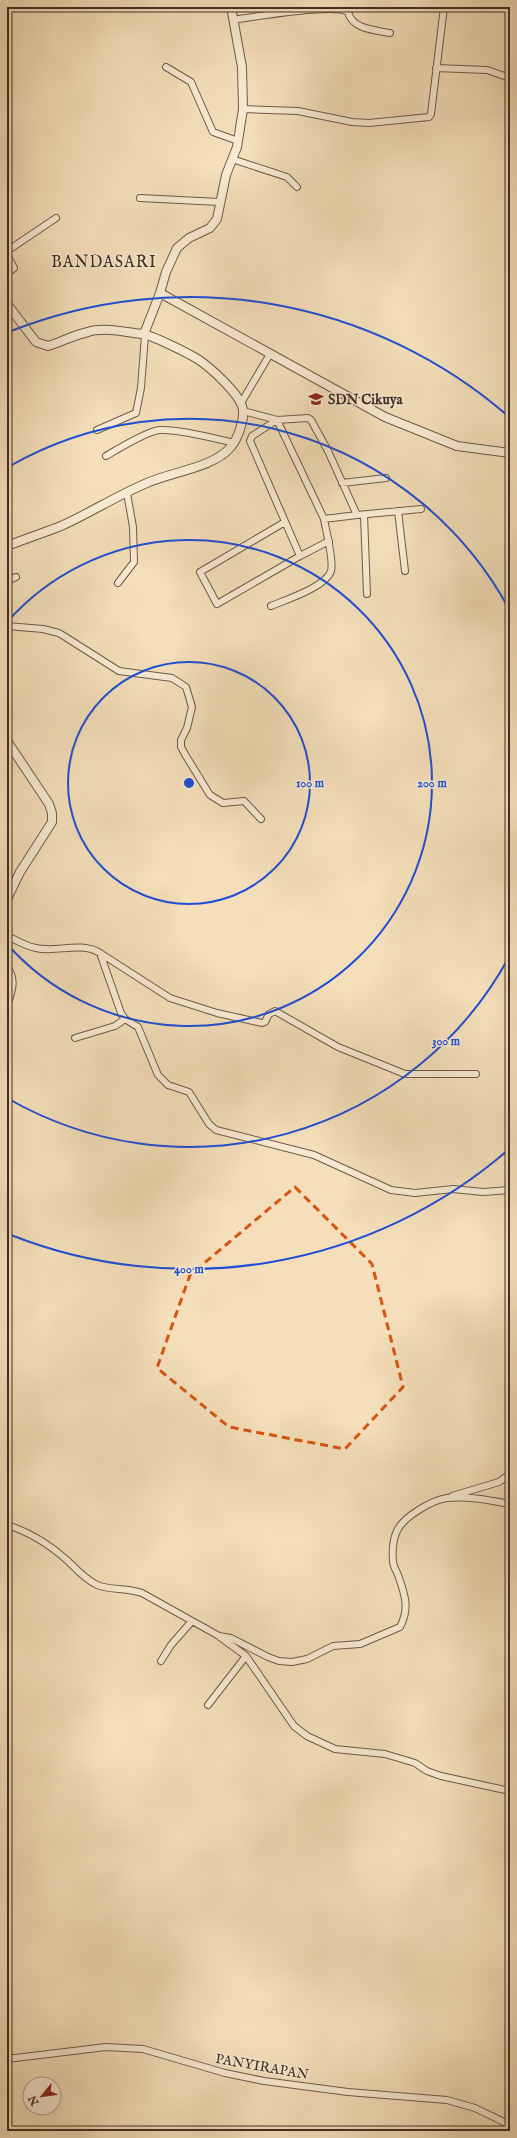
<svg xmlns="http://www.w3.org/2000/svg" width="517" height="2138" font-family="'IM FELL English',serif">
<rect width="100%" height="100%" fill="#f4dfba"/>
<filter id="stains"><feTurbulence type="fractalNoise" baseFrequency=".005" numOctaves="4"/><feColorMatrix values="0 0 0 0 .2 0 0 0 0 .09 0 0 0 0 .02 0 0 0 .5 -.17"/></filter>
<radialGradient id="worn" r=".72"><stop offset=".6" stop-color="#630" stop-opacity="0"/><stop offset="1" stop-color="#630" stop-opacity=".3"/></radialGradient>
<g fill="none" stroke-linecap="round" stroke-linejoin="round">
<g stroke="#6c5a4a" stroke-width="8">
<path id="minor" d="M 233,20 C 254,17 333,3 348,12 C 352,29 374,30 390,33
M 166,67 L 191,82 L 213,132 L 238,141
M 436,68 L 487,70 L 510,78
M 243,109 L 298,111 L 352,122 L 369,123 L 429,117 L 431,114 L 444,7
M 232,159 L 287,177 L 297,187
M 140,198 L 219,202
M 7,251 L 56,218
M 7,255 L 14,268 L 7,274
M 241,403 L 270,354
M 243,411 L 277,420 L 308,418 L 311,420 L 328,451 L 357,515 L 421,509
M 97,430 L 136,413 L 141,388 L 145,335
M 106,456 C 118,449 147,431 160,430 C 180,429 214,438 234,443
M 342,483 L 386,478
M 398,511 L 405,571
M 364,515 L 367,594
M 285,522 L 200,572 L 217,604 L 300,556 L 250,441 L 252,436 L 277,420 L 324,519 L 357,515
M 300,556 L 329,541
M 7,581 L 16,577
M 118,583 L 134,562 L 133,527 L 127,493
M 271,606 C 285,600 326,587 331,571 C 334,560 326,531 324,519
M 7,626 L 43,629 L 59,633 L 119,671 L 172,678 L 186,687 L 192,707 L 187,728 L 181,740 L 181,747 L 186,756 L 210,795 L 223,803 L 244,801 L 261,819
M 7,936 C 16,940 25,946 36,948 C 57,953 80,941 100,953 L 121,1013 L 125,1019 L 138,1027 L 158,1075 L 168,1085 L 189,1092 L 209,1124 L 216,1130 L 314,1155 L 391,1190 L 415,1193 L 453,1189 L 483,1192 L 510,1190
M 100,953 L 170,998 L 217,1013 L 262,1023 L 265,1022 L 269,1014 L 275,1011 L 338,1047 L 405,1074 L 476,1074
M 75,1038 L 115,1026 L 125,1019
M 452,1496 L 499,1482 L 510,1474
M 7,1525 C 30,1532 50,1545 68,1561 C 77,1570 85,1579 97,1585 C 107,1590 128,1588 142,1593 L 219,1636 L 231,1638 L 268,1657 L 279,1661 L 292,1662 L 307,1659 L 333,1646 L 360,1644 L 400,1627 C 410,1608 405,1595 398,1575 C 396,1570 393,1566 393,1561 C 392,1552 393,1539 397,1531 C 403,1517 432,1500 447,1498 C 468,1496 489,1500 510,1504
M 220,1637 L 246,1656 L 294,1726 L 307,1736 L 335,1749 L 385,1754 L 415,1763 L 427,1771 L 441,1776 L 510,1791
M 161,1661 L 171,1645 L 192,1621
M 208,1705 L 246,1656
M 7,2059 L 106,2047 L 143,2049 L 225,2073 L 264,2081 L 348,2092 L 447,2100 L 475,2108 L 510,2125"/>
</g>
<g stroke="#6c5a4a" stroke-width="10">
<path id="tertiary" d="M 160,293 L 385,417 L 457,446 L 510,453
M 7,304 L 36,342 L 48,346 C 61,342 74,335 88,332 C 103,327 126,332 142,334 C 152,335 190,354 199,360 C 211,368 238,393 242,406 C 246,417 238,439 230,448 C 212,468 171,472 147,483 C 118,495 90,513 61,526 C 43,533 25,539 7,546
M 144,334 L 160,293 L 166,272 L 177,248 L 189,238 L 210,228 L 217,219 L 226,175 L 237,147 L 243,109 L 242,67 L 231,7
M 7,741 L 49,804 L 52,813 L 52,822 L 20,872 L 7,899
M 7,969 C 15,979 11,991 7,1003"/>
</g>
<use href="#minor" stroke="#f8ead2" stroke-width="6"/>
<use href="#tertiary" stroke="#f8ead2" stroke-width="8"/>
</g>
<path fill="none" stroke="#d7550e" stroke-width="3" stroke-dasharray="8 5" stroke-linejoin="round" d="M 295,1187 L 372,1264 L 403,1387 L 345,1449 L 229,1427 L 157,1368 L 190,1275 Z"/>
<g fill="none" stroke="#1d4ed8" stroke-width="2">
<circle cx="189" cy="783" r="121"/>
<path d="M7 622A243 243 0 1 1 7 944"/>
<path d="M509 957A364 364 0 0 1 7 1098M10 466A364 364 0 0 1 509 609"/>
<path d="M508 1150A486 486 0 0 1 11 1235M11 331A486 486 0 0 1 508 416"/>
</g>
<defs>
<g id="school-bare" transform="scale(1.2)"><path d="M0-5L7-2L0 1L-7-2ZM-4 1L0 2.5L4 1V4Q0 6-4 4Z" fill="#8f2418" stroke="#f8ead2" stroke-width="2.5" paint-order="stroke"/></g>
</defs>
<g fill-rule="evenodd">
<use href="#school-bare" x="316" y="399"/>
</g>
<g text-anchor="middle" stroke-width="3" stroke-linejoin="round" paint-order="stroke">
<g font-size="14" font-weight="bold" fill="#3f2e24" stroke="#f8ead2" text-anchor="start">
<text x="328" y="404">SDN Cikuya</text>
</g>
<g font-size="14" fill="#3f2e24" stroke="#f8ead2">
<text transform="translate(262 2066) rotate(10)" y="5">PANYIRAPAN</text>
</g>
<g font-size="16" letter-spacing="1" fill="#3f2e24" stroke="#f8ead2">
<text x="104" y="267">BANDASARI</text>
</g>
</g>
<circle cx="189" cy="783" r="6" fill="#1d4ed8" stroke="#f8ead2" stroke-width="2"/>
<g font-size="12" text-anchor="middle" font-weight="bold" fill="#1d4ed8" stroke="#f8ead2" stroke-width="3" stroke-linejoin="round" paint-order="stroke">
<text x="310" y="787">100 m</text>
<text x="432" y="787">200 m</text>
<text x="446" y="1045">300 m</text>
<text x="189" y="1273">400 m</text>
</g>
<rect width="517" height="2138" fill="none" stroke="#f4dfba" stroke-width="24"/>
<rect x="8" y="8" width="501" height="2122" fill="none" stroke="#3f2e24" stroke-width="2"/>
<rect x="12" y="12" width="493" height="2114" fill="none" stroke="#3f2e24"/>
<g transform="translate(42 2096) rotate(241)"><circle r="19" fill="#f8ead2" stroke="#ae9f8c"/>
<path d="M0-3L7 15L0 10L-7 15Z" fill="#8f2418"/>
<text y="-6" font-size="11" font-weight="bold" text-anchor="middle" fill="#3f2e24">N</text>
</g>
<rect width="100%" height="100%" filter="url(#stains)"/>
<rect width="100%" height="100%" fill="url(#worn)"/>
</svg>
